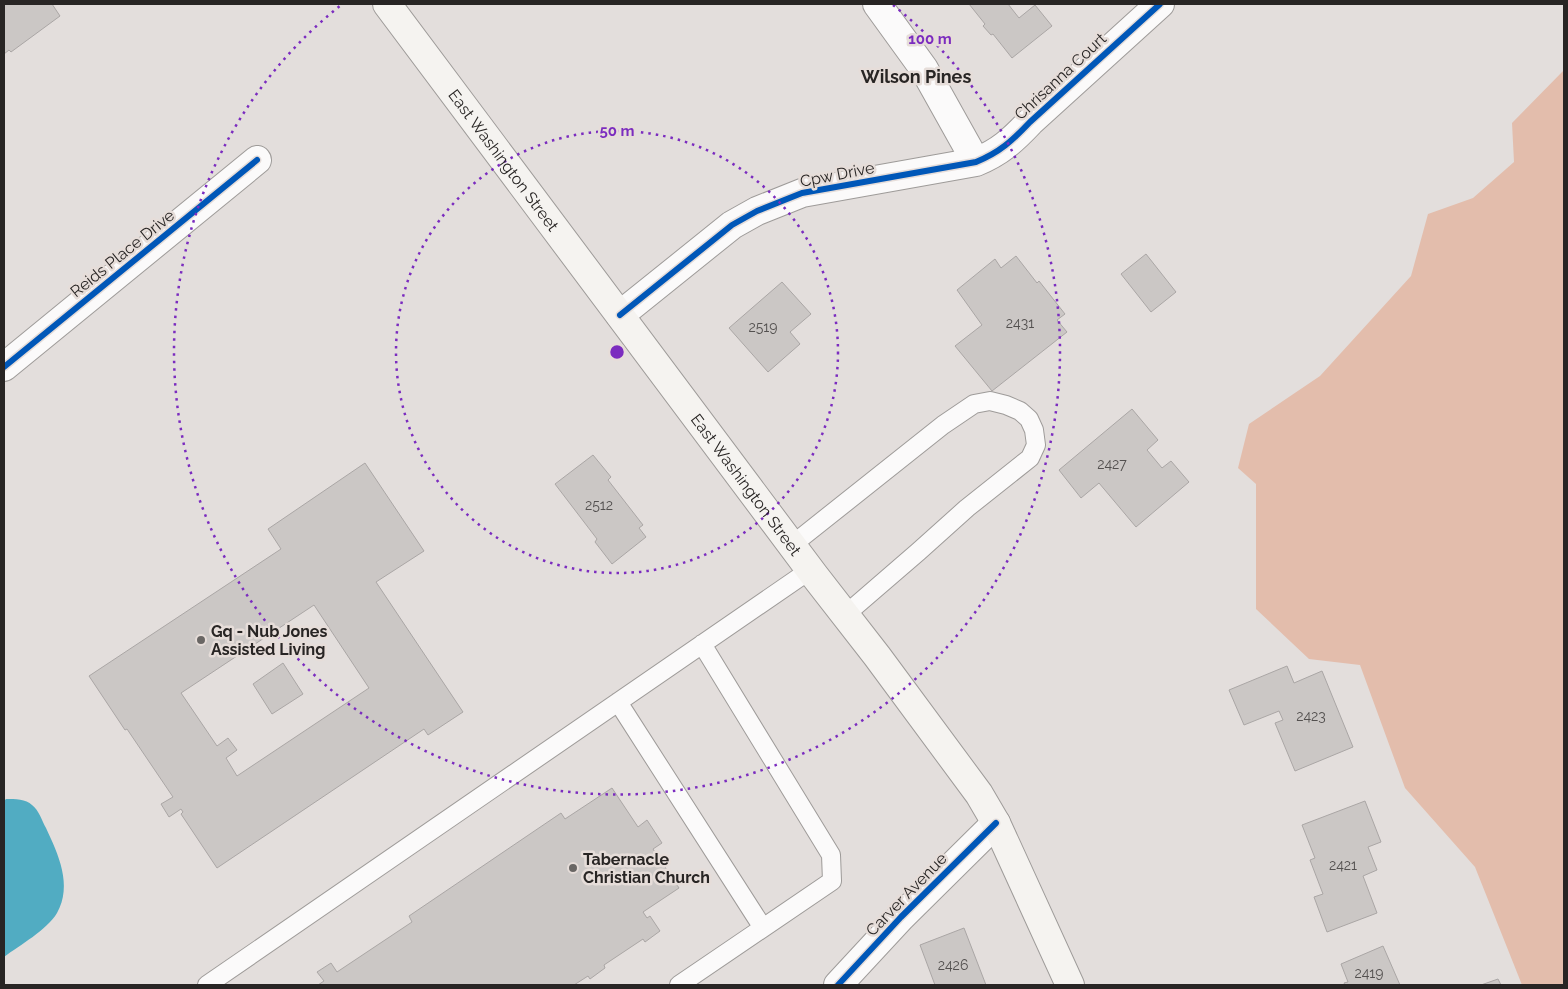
<svg xmlns="http://www.w3.org/2000/svg" width="1568" height="989" font-family="Raleway,sans-serif">
<rect width="100%" height="100%" fill="#e3dedc"/>
<path fill="#e3bdac" d="M 1564,70 L 1564,985 L 1522,985 L 1475,867 L 1405,788 L 1360,665 L 1309,659 L 1256,609 L 1256,484 L 1238,468 L 1249,424 L 1320,376 L 1411,276 L 1428,214 L 1473,198 L 1514,162 L 1512,123 Z"/>
<path fill="#51acc2" d="M 6,799 C 15,799 26,799 32,805 C 39,810 42,821 46,828 C 58,854 73,885 57,913 C 47,930 20,945 4,957 L 4,801 Z"/>
<path fill="#cbc7c5" stroke="#aaa6a5" fill-rule="evenodd" d="M 4,4 L 52,4 L 60,16 L 11,52 L 9,50 L 4,54 Z
M 969,4 L 1008,4 L 1019,18 L 1035,5 L 1052,26 L 1012,58 L 993,34 L 991,35 L 983,26 L 985,24 Z
M 1146,254 L 1176,292 L 1151,312 L 1121,274 Z
M 1016,256 L 1037,283 L 1039,281 L 1065,314 L 1057,320 L 1067,332 L 992,391 L 955,346 L 982,325 L 957,290 L 995,259 L 1001,268 Z
M 782,282 L 811,314 L 790,332 L 800,344 L 768,372 L 729,328 Z
M 1132,409 L 1158,440 L 1147,450 L 1162,468 L 1171,461 L 1189,482 L 1136,527 L 1099,483 L 1081,498 L 1059,470 Z
M 593,455 L 611,477 L 608,480 L 643,525 L 639,528 L 646,537 L 612,564 L 595,542 L 597,539 L 555,484 Z
M 365,463 L 424,551 L 376,582 L 463,712 L 428,735 L 424,729 L 217,868 L 181,814 L 183,812 L 181,809 L 169,817 L 161,804 L 173,797 L 127,729 L 125,730 L 89,676 L 281,549 L 268,529 ZM 314,605 L 369,688 L 237,776 L 226,758 L 237,750 L 228,738 L 217,746 L 181,693 Z
M 283,663 L 303,694 L 272,714 L 253,684 Z
M 1287,666 L 1294,683 L 1322,671 L 1353,747 L 1295,771 L 1275,723 L 1283,720 L 1279,711 L 1244,725 L 1229,690 Z
M 612,788 L 638,827 L 647,820 L 662,843 L 653,849 L 679,888 L 643,912 L 647,918 L 650,916 L 660,931 L 645,942 L 643,939 L 604,965 L 605,968 L 590,979 L 588,976 L 574,985 L 318,985 L 324,981 L 317,972 L 331,963 L 337,972 L 412,922 L 409,916 L 561,813 L 565,819 Z
M 1365,801 L 1381,842 L 1368,847 L 1377,870 L 1363,876 L 1377,913 L 1327,932 L 1314,897 L 1323,894 L 1310,860 L 1315,858 L 1302,825 Z
M 964,928 L 986,985 L 935,985 L 920,945 Z
M 1383,946 L 1400,985 L 1345,985 L 1344,983 L 1348,982 L 1341,964 Z
M 1498,979 L 1501,985 L 1481,985 Z"/>
<g fill="none" stroke-linecap="round" stroke-linejoin="round">
<g stroke="#9e9b99" stroke-width="20">
<path id="lane" d="M 792,545 L 943,425 L 974,404 L 990,401 L 1006,405 L 1020,411 L 1029,419 L 1034,430 L 1036,445 L 1030,458 L 967,508 L 918,552 L 845,615
M 618,702 L 763,928
M 207,985 L 810,570
M 679,985 L 832,881 L 831,855 L 702,644"/>
</g>
<g stroke="#9e9b99" stroke-width="30">
<path id="street" d="M 877,4 L 924,69 L 976,162
M 620,315 L 732,225 L 757,211 L 802,193 L 976,162 C 1000,152 1012,141 1030,122 L 1160,4
M 4,367 L 257,160
M 838,985 L 901,917 L 996,823"/>
</g>
<g stroke="#9e9b99" stroke-width="30">
<g id="secondary">
<path id="s1" d="M 387,4 L 814,575 L 877,656 L 979,794 L 996,823 L 1070,985"/>
</g>
</g>
<use href="#lane" stroke="#fbfafa" stroke-width="18"/>
<use href="#street" stroke="#fbfafa" stroke-width="28"/>
<use href="#secondary" stroke="#f5f3f0" stroke-width="28"/>
<g stroke="#e6ddd9" stroke-width="9">
<path id="cycleway" d="M 620,315 L 732,225 L 757,211 L 802,193 L 976,162 C 1000,152 1012,141 1030,122 L 1160,4
M 4,367 L 257,160
M 838,985 L 901,917 L 996,823"/>
</g>
<use href="#cycleway" stroke="#0057b8" stroke-width="6"/>
</g>
<g fill="none" stroke="#7b2cbf" stroke-width="2.5" stroke-dasharray="2.5 5">
<circle cx="617" cy="352" r="221"/>
<path d="M893 5A443 443 0 1 1 341 5"/>
</g>
<g fill="#696664" stroke="#e6ddd9" stroke-width="2">
<circle cx="201" cy="640" r="5"/>
<circle cx="573" cy="868" r="5"/>
</g>
<g text-anchor="middle" stroke-width="5" stroke-linejoin="round" paint-order="stroke">
<g font-size="14" fill="#53504f">
<text x="1020" y="328">2431</text>
<text x="763" y="332">2519</text>
<text x="1112" y="469">2427</text>
<text x="599" y="510">2512</text>
<text x="1311" y="721">2423</text>
<text x="1343" y="870">2421</text>
<text x="953" y="970">2426</text>
<text x="1369" y="978">2419</text>
</g>
<g font-size="16" fill="#282524" stroke="#e6ddd9">
<text transform="translate(1060 76) rotate(-43)" y="6">Chrisanna Court</text>
<text dy="6" stroke="none"><textPath href="#s1" startOffset="195">East Washington Street</textPath></text>
<text transform="translate(837 174) rotate(-11)" y="6">Cpw Drive</text>
<text transform="translate(122 253) rotate(-39)" y="6">Reids Place Drive</text>
<text dy="6" stroke="none"><textPath href="#s1" startOffset="600">East Washington Street</textPath></text>
<text transform="translate(906 894) rotate(-46)" y="6">Carver Avenue</text>
</g>
<g font-size="16" font-weight="bold" fill="#282524" stroke="#e6ddd9" text-anchor="start">
<text x="211" y="637">Gq - Nub Jones<tspan x="211" dy="18">Assisted Living</tspan></text>
<text x="583" y="865">Tabernacle<tspan x="583" dy="18">Christian Church</tspan></text>
</g>
<g font-size="18" font-weight="bold" fill="#282524" stroke="#e6ddd9">
<text x="916" y="83">Wilson Pines</text>
</g>
</g>
<circle cx="617" cy="352" r="8" fill="#7b2cbf" stroke="#e6ddd9" stroke-width="2.5"/>
<g font-size="15" text-anchor="middle" font-weight="bold" fill="#7b2cbf" stroke="#e6ddd9" stroke-width="5" stroke-linejoin="round" paint-order="stroke">
<text x="930" y="44">100 m</text>
<text x="617" y="136">50 m</text>
</g>
<rect width="1568" height="989" fill="none" stroke="#282524" stroke-width="10"/>
</svg>
